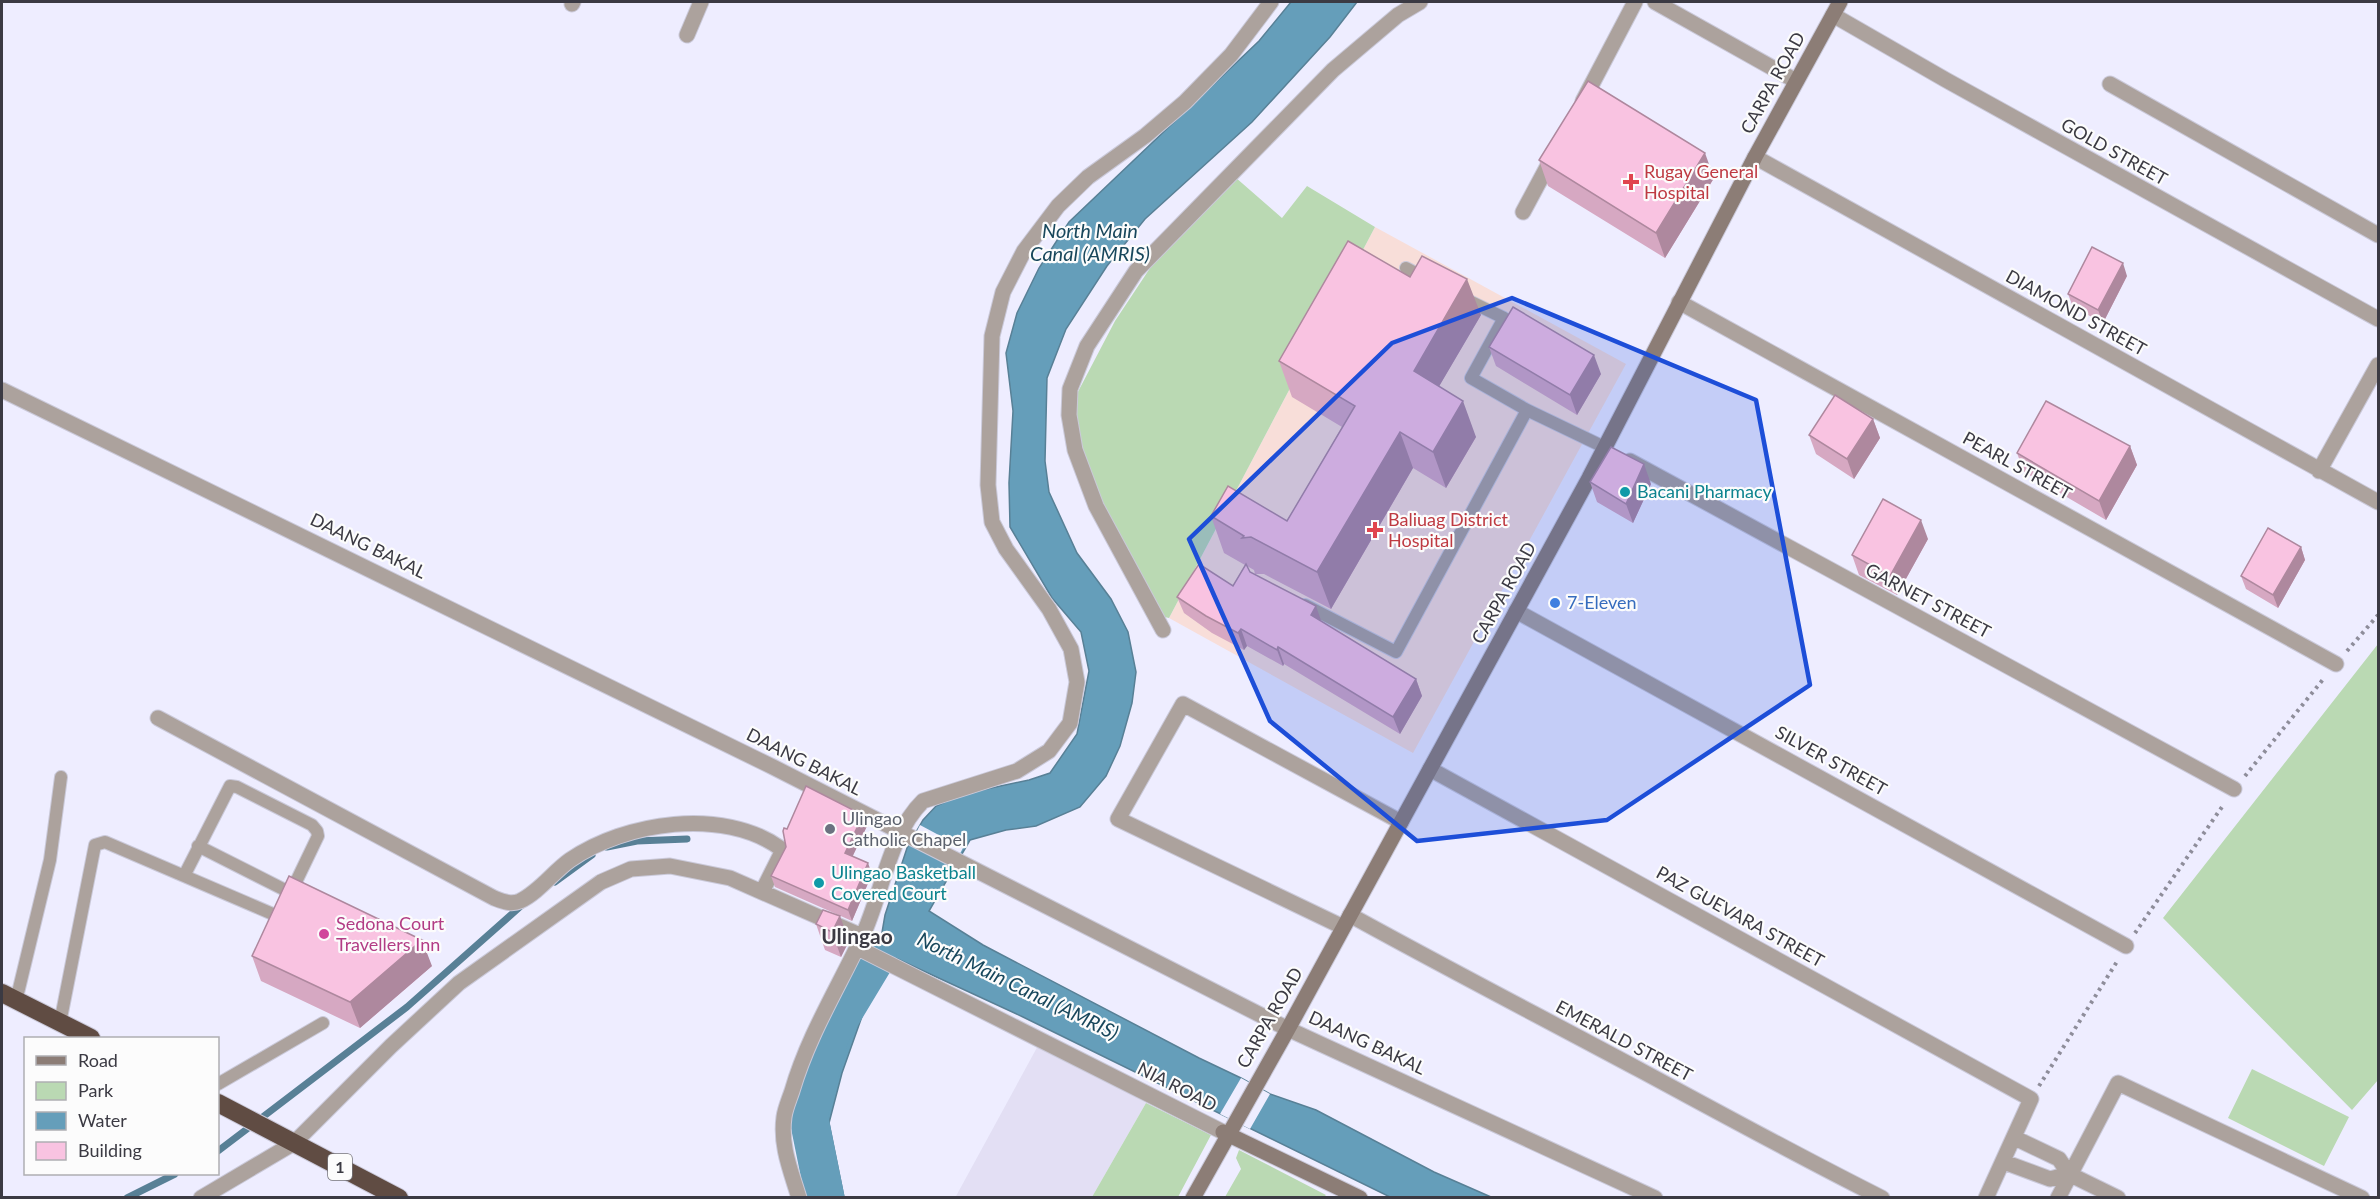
<svg xmlns="http://www.w3.org/2000/svg" width="2380" height="1199" font-family="Lato,sans-serif">
<rect width="100%" height="100%" fill="#eeedff"/>
<path fill="#e3dff4" d="M 1040,1042 L 1146,1103 L 1092,1197 L 955,1198 Z"/>
<path fill="#f8ded9" d="M 1375,227 L 1626,364 L 1413,753 L 1169,618 Z"/>
<path fill="#bad9b3" d="M 1235,177 L 1282,218 L 1307,186 L 1375,227 L 1169,618 L 1150,614 L 1112,546 L 1070,407 L 1115,321 L 1174,232 Z
M 2378,644 L 2378,1080 L 2352,1110 L 2163,918 Z
M 2252,1069 L 2349,1117 L 2324,1166 L 2228,1118 Z
M 1146,1103 L 1211,1135 L 1178,1197 L 1092,1197 Z
M 1239,1150 L 1326,1195 L 1324,1197 L 1225,1197 L 1241,1169 L 1236,1158 Z"/>
<path fill="#659eba" stroke="#588096" stroke-width="1.5" d="M 1291,2 L 1357,2 L 1330,37 L 1252,122 L 1145,219 L 1107,266 L 1066,329 L 1047,378 L 1045,461 L 1049,492 L 1077,553 L 1111,599 L 1128,632 L 1136,672 L 1132,703 L 1120,746 L 1106,776 L 1080,807 L 1036,826 L 1006,830 L 970,840 L 929,911 L 983,945 L 1199,1058 L 1241,1078 L 1270,1094 L 1316,1110 L 1434,1172 L 1491,1197 L 1390,1197 L 1023,1017 L 891,956 L 877,974 L 842,1073 L 829,1123 L 844,1197 L 819,1197 L 810,1167 L 805,1109 L 854,991 L 879,950 L 885,915 L 907,848 L 923,820 L 936,806 L 963,794 L 1029,780 L 1050,773 L 1077,734 L 1089,671 L 1081,632 L 1052,598 L 1010,527 L 1009,483 L 1013,411 L 1006,353 L 1017,313 L 1039,268 L 1069,222 L 1259,41 Z"/>
<path fill="#eeedff" d="M 920,825 L 963,848 L 954,865 L 911,843 Z
M 1241,1078 L 1270,1094 L 1250,1129 L 1220,1114 Z"/>
<g fill="none" stroke-linecap="round" stroke-linejoin="round">
<path stroke="#588096" stroke-width="7" d="M 607,847 L 637,841 L 687,839
M 555,882 L 592,855
M 218,1151 L 407,1007 L 521,906
M 127,1198 L 175,1174"/>
<path stroke="#659eba" stroke-width="39" d="M 825,1198 L 808,1114 L 830,1034 L 877,956"/>
<g stroke="#cac9d9" stroke-width="14">
<path id="lane" d="M 1406,268 L 1427,279
M 1463,298 L 1504,318 L 1471,378 L 1527,410 L 1604,447
M 1305,605 L 1396,652 L 1527,410
M 198,846 L 291,893
M 16,1001 L 50,860 L 61,777
M 60,1023 L 95,845 L 105,842 L 275,915 L 282,911 L 318,836 L 317,831 L 312,825 L 237,787 L 230,786 L 184,876
M 218,1084 L 323,1023"/>
</g>
<g stroke="#cac9d9" stroke-width="17">
<path id="street" d="M 1655,2 L 1796,81
M 572,4 L 573,2
M 1833,15 L 1946,80 L 2378,319
M 687,35 L 701,2
M 2110,84 L 2378,235
M 1583,101 L 1635,2
M 1755,157 L 2378,502
M 1523,212 L 1553,156
M 1679,302 L 2336,664
M 2,390 L 773,767 L 1288,1029 L 1655,1198
M 1630,461 L 2234,789
M 2319,471 L 2378,365
M 1516,611 L 2126,946
M 1163,630 L 1096,506 L 1075,450 L 1069,415 L 1070,389 L 1087,346 L 1136,271 L 1333,70 L 1398,15 L 1420,2
M 158,718 L 494,898 C 502,901 511,905 520,901 C 539,892 553,872 570,860 C 625,822 723,807 780,848 L 781,854 L 762,892
M 1430,769 L 2031,1099 L 1986,1198
M 1350,915 C 1446,968 1543,1018 1640,1070 C 1720,1113 1800,1157 1882,1198
M 1343,927 L 1118,819 L 1183,704 L 1401,822
M 2015,1138 L 2059,1159 L 2069,1174 L 2118,1198
M 2004,1162 L 2050,1179 L 2069,1174
M 201,1198 L 294,1143 L 391,1046 L 459,983 L 601,882 L 631,869 L 670,866 L 730,878 L 862,936 L 862,950 L 1223,1132
M 799,1198 C 791,1171 780,1146 784,1117 C 785,1109 789,1100 792,1091 C 808,1036 838,988 862,937 C 882,895 889,834 923,801 L 1017,771 L 1049,751 L 1070,723 L 1077,682 L 1071,649 L 1049,609 L 1006,549 L 992,522 L 988,485 L 992,336 L 1003,292 L 1024,251 L 1058,206 L 1088,177 L 1145,136 L 1185,102 L 1231,55 L 1271,2
M 2058,1198 L 2118,1083 L 2362,1198"/>
</g>
<g stroke="#cac9d9" stroke-width="17">
<path id="secondary" d="M 1223,1132 L 1360,1198
M 1193,1198 L 1288,1029 L 1589,478 L 1755,157 L 1840,2"/>
</g>
<g stroke="#cac9d9" stroke-width="20">
<path id="highway" d="M 2,993 L 91,1038
M 218,1103 L 399,1198"/>
</g>
<path stroke="#8e8d9a" stroke-width="4" stroke-dasharray="3 4.5" stroke-linecap="butt" d="M 2347,651 L 2378,615
M 2245,776 L 2325,677
M 2135,933 L 2224,804
M 2039,1086 L 2118,960"/>
<use href="#lane" stroke="#aca29d" stroke-width="12"/>
<use href="#street" stroke="#aca29d" stroke-width="15"/>
<use href="#secondary" stroke="#8c7d76" stroke-width="15"/>
<use href="#highway" stroke="#604c43" stroke-width="18"/>
</g>
<path fill="#d6a8c2" d="M 1539,160 L 1714,178 L 1665,258 L 1548,186 Z
M 2127,276 L 2103,323 L 2073,307 L 2068,294 Z
M 1410,277 L 1481,315 L 1439,386 L 1476,437 L 1446,488 L 1413,468 L 1331,609 L 1264,574 L 1255,574 L 1254,570 L 1247,566 L 1250,572 L 1322,622 L 1416,679 L 1422,696 L 1400,734 L 1284,664 L 1283,666 L 1247,646 L 1244,650 L 1212,633 L 1184,613 L 1177,597 L 1233,586 L 1245,565 L 1224,553 L 1211,516 L 1287,521 L 1342,427 L 1292,397 L 1279,361 Z
M 1489,347 L 1601,374 L 1577,415 L 1496,366 Z
M 1873,419 L 1880,438 L 1854,479 L 1816,454 L 1809,435 Z
M 2130,446 L 2137,465 L 2106,520 L 2024,472 L 2017,453 Z
M 1590,482 L 1651,484 L 1633,523 L 1597,502 Z
M 1928,539 L 1897,595 L 1859,575 L 1852,555 Z
M 2301,547 L 2305,560 L 2278,608 L 2246,589 L 2241,576 Z
M 867,826 L 852,857 L 872,874 L 852,921 L 775,887 L 771,876 L 786,847 L 787,829 Z
M 823,910 L 849,941 L 841,957 L 825,950 L 816,924 Z
M 252,956 L 432,966 L 360,1028 L 261,981 Z"/>
<path fill="#ae889e" d="M 1705,153 L 1714,178 L 1665,258 L 1656,233 Z
M 2123,263 L 2127,276 L 2103,323 L 2098,310 Z
M 1467,279 L 1481,315 L 1427,407 L 1414,371 Z
M 1594,355 L 1601,374 L 1577,415 L 1570,395 Z
M 1463,401 L 1476,437 L 1446,488 L 1433,452 Z
M 1873,419 L 1880,438 L 1854,479 L 1847,459 Z
M 1400,432 L 1413,468 L 1331,609 L 1317,572 Z
M 2130,446 L 2137,465 L 2106,520 L 2099,501 Z
M 1644,464 L 1651,484 L 1633,523 L 1626,504 Z
M 1921,520 L 1928,539 L 1897,595 L 1890,576 Z
M 2301,547 L 2305,560 L 2278,608 L 2273,595 Z
M 1316,606 L 1322,623 L 1311,615 Z
M 1241,629 L 1247,646 L 1244,650 L 1238,633 Z
M 1278,647 L 1284,664 L 1283,666 L 1277,650 Z
M 1416,679 L 1422,696 L 1400,734 L 1393,717 Z
M 863,815 L 867,826 L 849,864 L 845,853 Z
M 868,863 L 872,874 L 852,921 L 848,910 Z
M 840,916 L 849,941 L 841,957 L 832,932 Z
M 422,940 L 432,966 L 360,1028 L 350,1002 Z"/>
<path fill="#f9c3e1" stroke="#ae889e" stroke-width="1.5" d="M 1588,81 L 1705,153 L 1656,233 L 1539,160 Z
M 1348,241 L 1410,277 L 1422,256 L 1467,279 L 1414,371 L 1463,401 L 1433,452 L 1400,432 L 1317,572 L 1251,537 L 1242,538 L 1244,536 L 1211,516 L 1228,486 L 1287,521 L 1355,406 L 1279,361 Z
M 2092,247 L 2123,263 L 2098,310 L 2068,294 Z
M 1513,307 L 1594,355 L 1570,395 L 1489,347 Z
M 1835,395 L 1873,419 L 1847,459 L 1809,435 Z
M 2046,401 L 2130,446 L 2099,501 L 2017,453 Z
M 1611,447 L 1644,464 L 1626,504 L 1590,482 Z
M 1883,499 L 1921,520 L 1890,576 L 1852,555 Z
M 2268,528 L 2301,547 L 2273,595 L 2241,576 Z
M 1199,564 L 1233,586 L 1246,564 L 1250,572 L 1316,606 L 1311,615 L 1416,679 L 1393,717 L 1278,647 L 1277,650 L 1241,629 L 1238,633 L 1206,616 L 1177,597 Z
M 806,786 L 863,815 L 845,853 L 868,863 L 848,910 L 771,876 L 786,847 L 783,831 L 784,828 L 787,829 Z
M 289,876 L 422,940 L 350,1002 L 252,956 Z
M 823,910 L 840,916 L 832,932 L 816,924 Z"/>
<path fill="#1d4ed8" fill-opacity="0.2" stroke="#1d4ed8" stroke-width="4.5" stroke-linejoin="round" d="M 1512,298 L 1756,400 L 1810,685 L 1607,820 L 1417,841 L 1270,721 L 1189,539 L 1392,343 Z"/>
<g fill="#e0444e" stroke="#fcfcfc" stroke-width="2">
<path d="M1628 173h6v6h6v6h-6v6h-6v-6h-6v-6h6z"/>
<path d="M1372 521h6v6h6v6h-6v6h-6v-6h-6v-6h6z"/>
</g>
<g fill="#0f9aa8" stroke="#fcfcfc" stroke-width="2">
<circle cx="1625" cy="492" r="6"/>
<circle cx="819" cy="883" r="6"/>
</g>
<circle fill="#3f7fe0" stroke="#fcfcfc" stroke-width="2" cx="1555" cy="603" r="6"/>
<circle fill="#6b7280" stroke="#fcfcfc" stroke-width="2" cx="830" cy="829" r="6"/>
<circle fill="#d1479c" stroke="#fcfcfc" stroke-width="2" cx="324" cy="934" r="6"/>
<g text-anchor="middle" stroke-width="4.5" stroke-linejoin="round" paint-order="stroke">
<rect fill="#fcfcfc" stroke="#75747a" stroke-width="1.5" x="328" y="1154" width="24" height="26" rx="4.5"/>
<g font-size="16" font-weight="bold" fill="#3b3a43">
<text x="340" y="1173">1</text>
</g>
<g font-size="18" fill="#3b3a43" stroke="#fcfcfc">
<text transform="translate(1773 83) rotate(-61)" y="6">CARPA ROAD</text>
<text transform="translate(2114 152) rotate(29)" y="6">GOLD STREET</text>
<text transform="translate(2076 313) rotate(29)" y="6">DIAMOND STREET</text>
<text transform="translate(2017 466) rotate(29)" y="6">PEARL STREET</text>
<text transform="translate(368 546) rotate(26)" y="6">DAANG BAKAL</text>
<text transform="translate(1504 593) rotate(-61)" y="6">CARPA ROAD</text>
<text transform="translate(1928 601) rotate(28)" y="6">GARNET STREET</text>
<text transform="translate(1831 761) rotate(29)" y="6">SILVER STREET</text>
<text transform="translate(804 762) rotate(27)" y="6">DAANG BAKAL</text>
<text transform="translate(1740 917) rotate(29)" y="6">PAZ GUEVARA STREET</text>
<text transform="translate(1270 1018) rotate(-60)" y="6">CARPA ROAD</text>
<text transform="translate(1624 1041) rotate(28)" y="6">EMERALD STREET</text>
<text transform="translate(1367 1043) rotate(25)" y="6">DAANG BAKAL</text>
<text transform="translate(1177 1087) rotate(27)" y="6">NIA ROAD</text>
</g>
<g font-size="18" fill="#be3a42" stroke="#fcfcfc" text-anchor="start">
<text x="1644" y="178">Rugay General<tspan x="1644" dy="21">Hospital</tspan></text>
<text x="1388" y="526">Baliuag District<tspan x="1388" dy="21">Hospital</tspan></text>
</g>
<g font-size="18" fill="#0d838f" stroke="#fcfcfc" text-anchor="start">
<text x="1637" y="498">Bacani Pharmacy</text>
<text x="831" y="879">Ulingao Basketball<tspan x="831" dy="21">Covered Court</tspan></text>
</g>
<g font-size="18" fill="#366cbe" stroke="#fcfcfc" text-anchor="start">
<text x="1567" y="609">7-Eleven</text>
</g>
<g font-size="18" fill="#5b616d" stroke="#fcfcfc" text-anchor="start">
<text x="842" y="825">Ulingao<tspan x="842" dy="21">Catholic Chapel</tspan></text>
</g>
<g font-size="18" fill="#b23c85" stroke="#fcfcfc" text-anchor="start">
<text x="336" y="930">Sedona Court<tspan x="336" dy="21">Travellers Inn</tspan></text>
</g>
<g font-size="20" font-style="italic" fill="#18475c" stroke="#fcfcfc">
<text x="1090" y="238">North Main<tspan x="1090" dy="23">Canal (AMRIS)</tspan></text>
<text transform="translate(1018 986) rotate(26)" y="7">North Main Canal (AMRIS)</text>
</g>
<g font-size="21" font-weight="bold" fill="#3b3a43" stroke="#fcfcfc">
<text x="857" y="944">Ulingao</text>
</g>
</g>
<rect width="2380" height="1199" fill="none" stroke="#3b3a43" stroke-width="6"/>
<rect x="24" y="1037" width="195" height="138" fill="#fcfcfc" stroke="#afaeb2" stroke-width="1.5"/>
<rect x="36" y="1056" width="30" height="9" fill="#8c7d76" stroke="#afaeb2" stroke-width="1.5"/>
<text x="78" y="1067" font-size="18" fill="#3b3a43">Road</text>
<rect x="36" y="1082" width="30" height="18" fill="#bad9b3" stroke="#afaeb2" stroke-width="1.5"/>
<text x="78" y="1097" font-size="18" fill="#3b3a43">Park</text>
<rect x="36" y="1112" width="30" height="18" fill="#659eba" stroke="#afaeb2" stroke-width="1.5"/>
<text x="78" y="1127" font-size="18" fill="#3b3a43">Water</text>
<rect x="36" y="1142" width="30" height="18" fill="#f9c3e1" stroke="#afaeb2" stroke-width="1.5"/>
<text x="78" y="1157" font-size="18" fill="#3b3a43">Building</text>
</svg>
